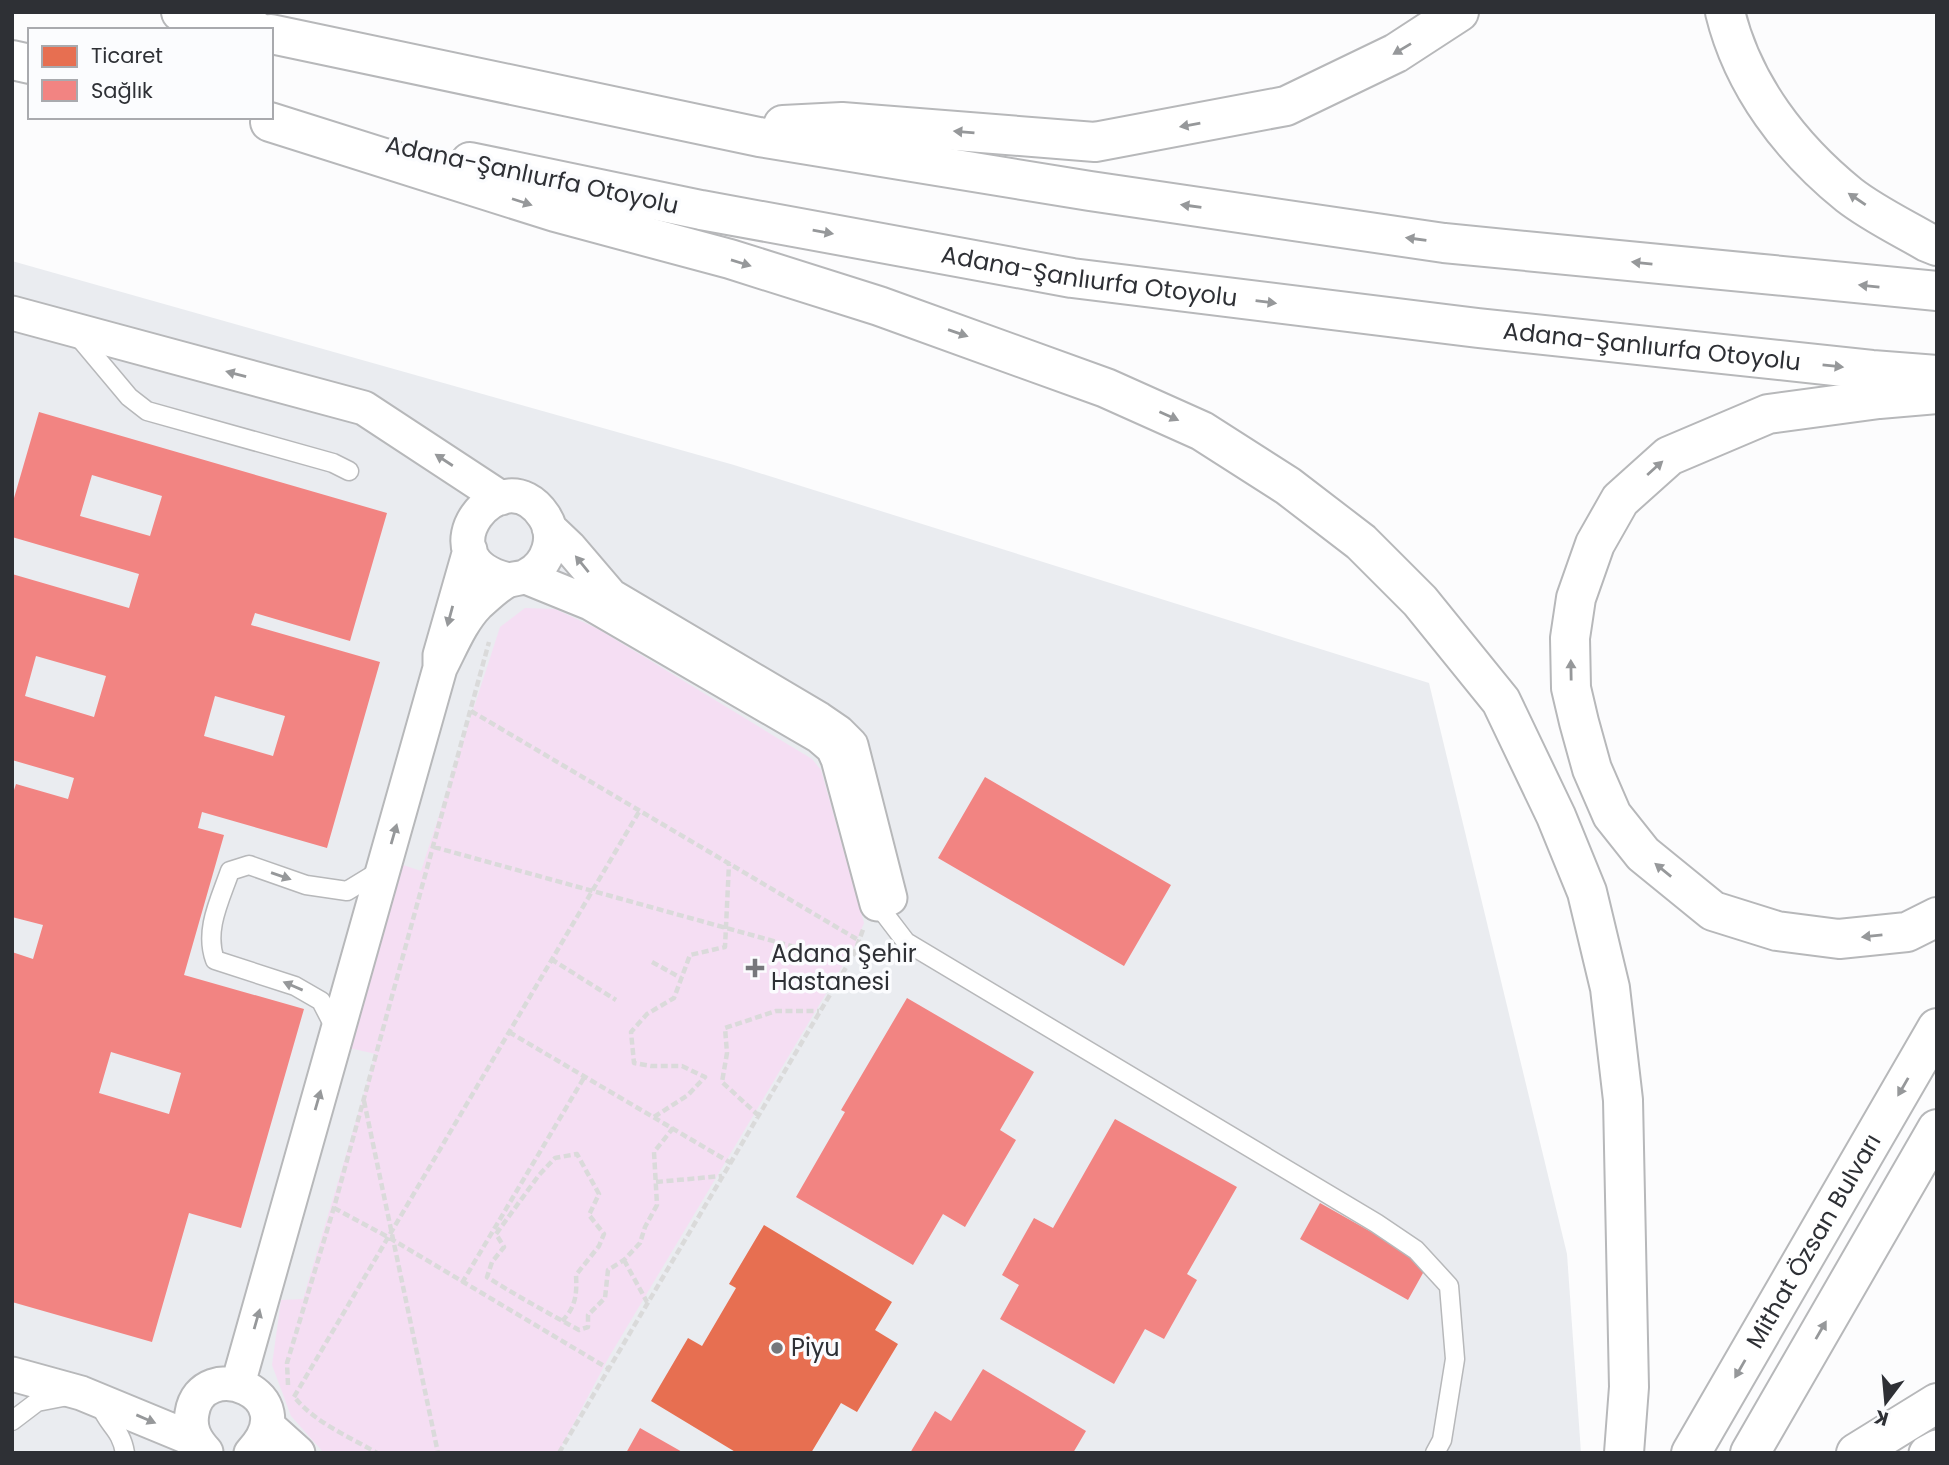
<svg xmlns="http://www.w3.org/2000/svg" width="1949" height="1465" font-family="Poppins,sans-serif">
<rect width="100%" height="100%" fill="#fcfcfd"/>
<path fill="#eaecf0" d="M 12,261 L 734,465 L 1429,683 L 1567,1254 L 1581,1453 L 12,1453 Z"/>
<path fill="#f5def3" d="M 525,608 L 555,609 L 598,629 L 812,759 L 821,770 L 864,923 L 855,945 L 609,1357 L 558,1453 L 324,1453 L 291,1416 L 272,1365 L 281,1300 L 303,1299 L 376,1054 L 349,1048 L 400,864 L 421,871 L 500,627 Z"/>
<path fill="#e76f51" d="M 764,1225 L 892,1302 L 875,1330 L 898,1344 L 857,1412 L 841,1403 L 811,1453 L 737,1453 L 651,1401 L 688,1338 L 702,1346 L 736,1288 L 729,1284 Z"/>
<path fill="#f28482" fill-rule="evenodd" d="M 39,412 L 387,513 L 350,641 L 255,613 L 251,625 L 380,662 L 327,848 L 202,812 L 198,828 L 224,835 L 184,975 L 304,1009 L 241,1228 L 189,1213 L 152,1342 L 12,1302 L 12,952 L 33,959 L 43,925 L 12,917 L 12,796 L 16,784 L 68,799 L 74,778 L 12,760 L 12,574 L 129,608 L 139,574 L 12,537 L 12,505 ZM 92,475 L 162,496 L 150,536 L 80,516 ZM 36,656 L 106,676 L 94,717 L 25,696 ZM 215,696 L 285,716 L 273,756 L 204,736 ZM 111,1052 L 181,1073 L 169,1114 L 99,1093 Z
M 985,777 L 1171,885 L 1124,966 L 938,858 Z
M 907,998 L 1034,1072 L 1000,1130 L 1016,1140 L 965,1227 L 943,1214 L 913,1265 L 796,1197 L 845,1112 L 841,1110 Z
M 1115,1119 L 1237,1187 L 1187,1274 L 1197,1280 L 1164,1339 L 1145,1329 L 1114,1384 L 1000,1319 L 1019,1285 L 1002,1275 L 1034,1218 L 1053,1228 Z
M 1320,1203 L 1428,1264 L 1408,1300 L 1300,1239 Z
M 983,1369 L 1086,1431 L 1073,1453 L 910,1453 L 935,1411 L 951,1421 Z
M 640,1428 L 684,1453 L 626,1453 Z"/>
<g fill="none" stroke-linecap="round" stroke-linejoin="round">
<g stroke="#b7b8ba" stroke-width="21">
<path id="lane" d="M 77,335 L 129,397 L 147,411 L 333,463 L 349,471
M 877,904 L 906,942 L 1376,1223 L 1416,1250 L 1449,1286 L 1455,1359 L 1442,1440 L 1435,1453
M 336,1030 L 321,1001 L 295,986 L 215,960 C 204,930 220,900 230,871 L 249,865 L 306,885 L 347,891 L 383,869
M 100,1404 C 107,1425 121,1428 125,1453
M 12,1421 L 37,1402 L 68,1396"/>
</g>
<g stroke="#b7b8ba" stroke-width="37">
<path id="street" d="M 12,313 L 364,408 L 501,498
M 470,550 L 440,655 L 440,668 C 451,647 461,621 478,604 C 487,596 497,586 507,581 C 514,578 522,579 528,575 C 548,564 558,537 544,516 C 502,452 417,559 509,580
M 526,577 L 590,603 L 819,736 L 833,748 L 838,759 L 877,904 L 890,898 L 851,745 L 838,732 L 819,719 L 611,596 L 570,548 L 549,528
M 12,1374 L 81,1393 L 195,1440
M 238,1384 L 440,668
M 268,1426 L 298,1453
M 206,1452 C 195,1440 189,1429 192,1413 C 201,1354 308,1393 251,1453
M 1926,1453 L 1937,1447"/>
</g>
<g stroke="#b7b8ba" stroke-width="42">
<g id="primary">
<path id="s1" d="M 1691,1453 L 1937,1028"/>
<path d="M 1750,1453 L 1937,1129"/>
</g>
</g>
<g stroke="#b7b8ba" stroke-width="42">
<g id="highway">
<path d="M 181,12 L 255,30"/>
<path d="M 1725,12 C 1743,86 1791,148 1849,195 C 1872,213 1901,227 1927,242 L 1937,246"/>
<path d="M 271,34 L 759,137 L 1090,191 L 1444,243 L 1937,291"/>
<path d="M 12,60 L 30,64"/>
<path d="M 270,122 L 555,212 L 730,259 L 879,306 L 1106,388 L 1202,431 L 1288,486 L 1361,542 L 1420,601 L 1501,701 L 1556,816 L 1587,892 L 1610,988 L 1623,1100 L 1629,1387 L 1624,1453"/>
<path d="M 783,125 L 842,122 L 1095,142 L 1286,106 L 1396,53 L 1459,12"/>
<path id="s2" d="M 470,162 L 701,210 L 1072,278 L 1478,328 L 1872,370 L 1937,375"/>
<path d="M 1937,394 L 1879,399 L 1768,414 L 1669,456 L 1620,500 L 1595,544 L 1576,598 L 1570,638 L 1571,688 L 1579,722 L 1592,769 L 1612,815 L 1643,854 L 1713,911 L 1777,931 L 1839,939 L 1907,932 L 1937,917"/>
<path d="M 1856,1453 L 1937,1403"/>
</g>
</g>
<path stroke="#dadada" stroke-width="4.5" stroke-dasharray="7 3.5" stroke-linecap="butt" d="M 471,711 L 860,941
M 434,847 L 849,962
M 551,959 L 616,1000
M 652,962 L 681,978
M 509,1032 L 731,1163
M 364,1101 L 438,1453
M 759,1116 L 722,1082 L 727,1053 L 725,1028 L 776,1011 L 819,1011
M 654,1117 L 688,1095 L 705,1077 L 682,1066 L 651,1066 L 634,1063 L 631,1032 L 647,1014 L 674,998 L 690,955 L 725,947 L 729,864
M 656,1182 L 722,1176
M 334,1208 L 388,1237 L 609,1369
M 624,1260 L 647,1302
M 462,1283 L 585,1076
M 562,1321 C 576,1307 577,1294 576,1275 L 599,1246 L 604,1234 L 589,1215 L 599,1194 L 577,1154 L 555,1158 L 539,1175 L 496,1234 L 504,1247 L 492,1262 L 487,1277 C 517,1296 548,1313 579,1330 L 588,1327 L 588,1315 L 605,1298 L 608,1270 L 624,1260 L 640,1243 L 645,1227 L 657,1205 L 654,1152 L 673,1128
M 288,1385 L 287,1363 L 335,1204 L 489,642
M 294,1397 L 640,810
M 296,1399 C 316,1423 350,1437 377,1453
M 559,1453 L 854,954 L 864,927"/>
<use href="#lane" stroke="#fff" stroke-width="18"/>
<use href="#street" stroke="#fff" stroke-width="33"/>
<use href="#primary" stroke="#fff" stroke-width="38"/>
<use href="#highway" stroke="#fff" stroke-width="38"/>
</g>
<defs><path id="oneway-solid" d="M-6-.8H1V-3.2L6.5 0L1 3.2V.8H-6Z" transform="scale(1.75)"/></defs>
<g fill="#96989a">
<use href="#oneway-solid" transform="translate(1402 49) rotate(149)"/>
<use href="#oneway-solid" transform="translate(1190 125) rotate(170)"/>
<use href="#oneway-solid" transform="translate(964 132) rotate(-175)"/>
<use href="#oneway-solid" transform="translate(1857 199) rotate(-146)"/>
<use href="#oneway-solid" transform="translate(522 202) rotate(18)"/>
<use href="#oneway-solid" transform="translate(1191 206) rotate(-172)"/>
<use href="#oneway-solid" transform="translate(823 232) rotate(10)"/>
<use href="#oneway-solid" transform="translate(1416 239) rotate(-172)"/>
<use href="#oneway-solid" transform="translate(741 263) rotate(17)"/>
<use href="#oneway-solid" transform="translate(1642 263) rotate(-174)"/>
<use href="#oneway-solid" transform="translate(1869 286) rotate(-174)"/>
<use href="#oneway-solid" transform="translate(1266 302) rotate(7)"/>
<use href="#oneway-solid" transform="translate(958 333) rotate(19)"/>
<use href="#oneway-solid" transform="translate(1833 366) rotate(6)"/>
<use href="#oneway-solid" transform="translate(236 374) rotate(-165)"/>
<use href="#oneway-solid" transform="translate(1169 416) rotate(24)"/>
<use href="#oneway-solid" transform="translate(444 460) rotate(-147)"/>
<use href="#oneway-solid" transform="translate(1655 468) rotate(-42)"/>
<use href="#oneway-solid" transform="translate(582 564) rotate(-129)"/>
<use href="#oneway-solid" transform="translate(450 616) rotate(105)"/>
<use href="#oneway-solid" transform="translate(1571 670) rotate(-91)"/>
<use href="#oneway-solid" transform="translate(394 834) rotate(-74)"/>
<use href="#oneway-solid" transform="translate(1663 870) rotate(-141)"/>
<use href="#oneway-solid" transform="translate(281 876) rotate(19)"/>
<use href="#oneway-solid" transform="translate(1872 936) rotate(174)"/>
<use href="#oneway-solid" transform="translate(293 986) rotate(-157)"/>
<use href="#oneway-solid" transform="translate(1903 1087) rotate(120)"/>
<use href="#oneway-solid" transform="translate(318 1100) rotate(-74)"/>
<use href="#oneway-solid" transform="translate(257 1319) rotate(-74)"/>
<use href="#oneway-solid" transform="translate(1821 1330) rotate(-60)"/>
<use href="#oneway-solid" transform="translate(1740 1369) rotate(120)"/>
<use href="#oneway-solid" transform="translate(146 1419) rotate(23)"/>
</g>
<g fill="#76777b" stroke="#fbfcfe" stroke-width="2.5">
<path d="M751.5 957.5h7v7h7v7h-7v7h-7v-7h-7v-7h7z"/>
<circle cx="777" cy="1348" r="7"/>
</g>
<g text-anchor="middle" stroke-width="7" stroke-linejoin="round" paint-order="stroke">
<g font-size="24" fill="#2e3035" stroke="#fbfcfe">
<text transform="translate(532 175) rotate(12)" y="8">Adana-Şanlıurfa Otoyolu</text>
<text dy="8" stroke="none"><textPath href="#s2" startOffset="630">Adana-Şanlıurfa Otoyolu</textPath></text>
<text dy="8" stroke="none"><textPath href="#s2" startOffset="1197">Adana-Şanlıurfa Otoyolu</textPath></text>
<text dy="8" stroke="none"><textPath href="#s1" startOffset="245">Mithat Özsan Bulvarı</textPath></text>
</g>
<g font-size="24" fill="#2e3035" stroke="#fbfcfe" text-anchor="start">
<text x="771" y="962">Adana Şehir<tspan x="771" dy="28">Hastanesi</tspan></text>
<text x="791" y="1356">Piyu</text>
</g>
</g>
<rect width="1949" height="1465" fill="none" stroke="#2e3035" stroke-width="28"/>
<rect x="28" y="28" width="245" height="91" fill="#fbfcfe" stroke="#a9aaae" stroke-width="2"/>
<rect x="42" y="46" width="35" height="21" fill="#e76f51" stroke="#a9aaae" stroke-width="2"/>
<text x="91" y="63" font-size="21" fill="#2e3035">Ticaret</text>
<rect x="42" y="80" width="35" height="21" fill="#f28482" stroke="#a9aaae" stroke-width="2"/>
<text x="91" y="98" font-size="21" fill="#2e3035">Sağlık</text>
<g transform="translate(1886 1402) rotate(196)" stroke="#fbfcfe" stroke-width="5" paint-order="stroke">
<path d="M0-5L12 26L0 18L-12 26Z" fill="#2e3035"/>
<text y="-10" font-size="19" font-weight="bold" text-anchor="middle" fill="#2e3035">K</text>
</g>
</svg>
